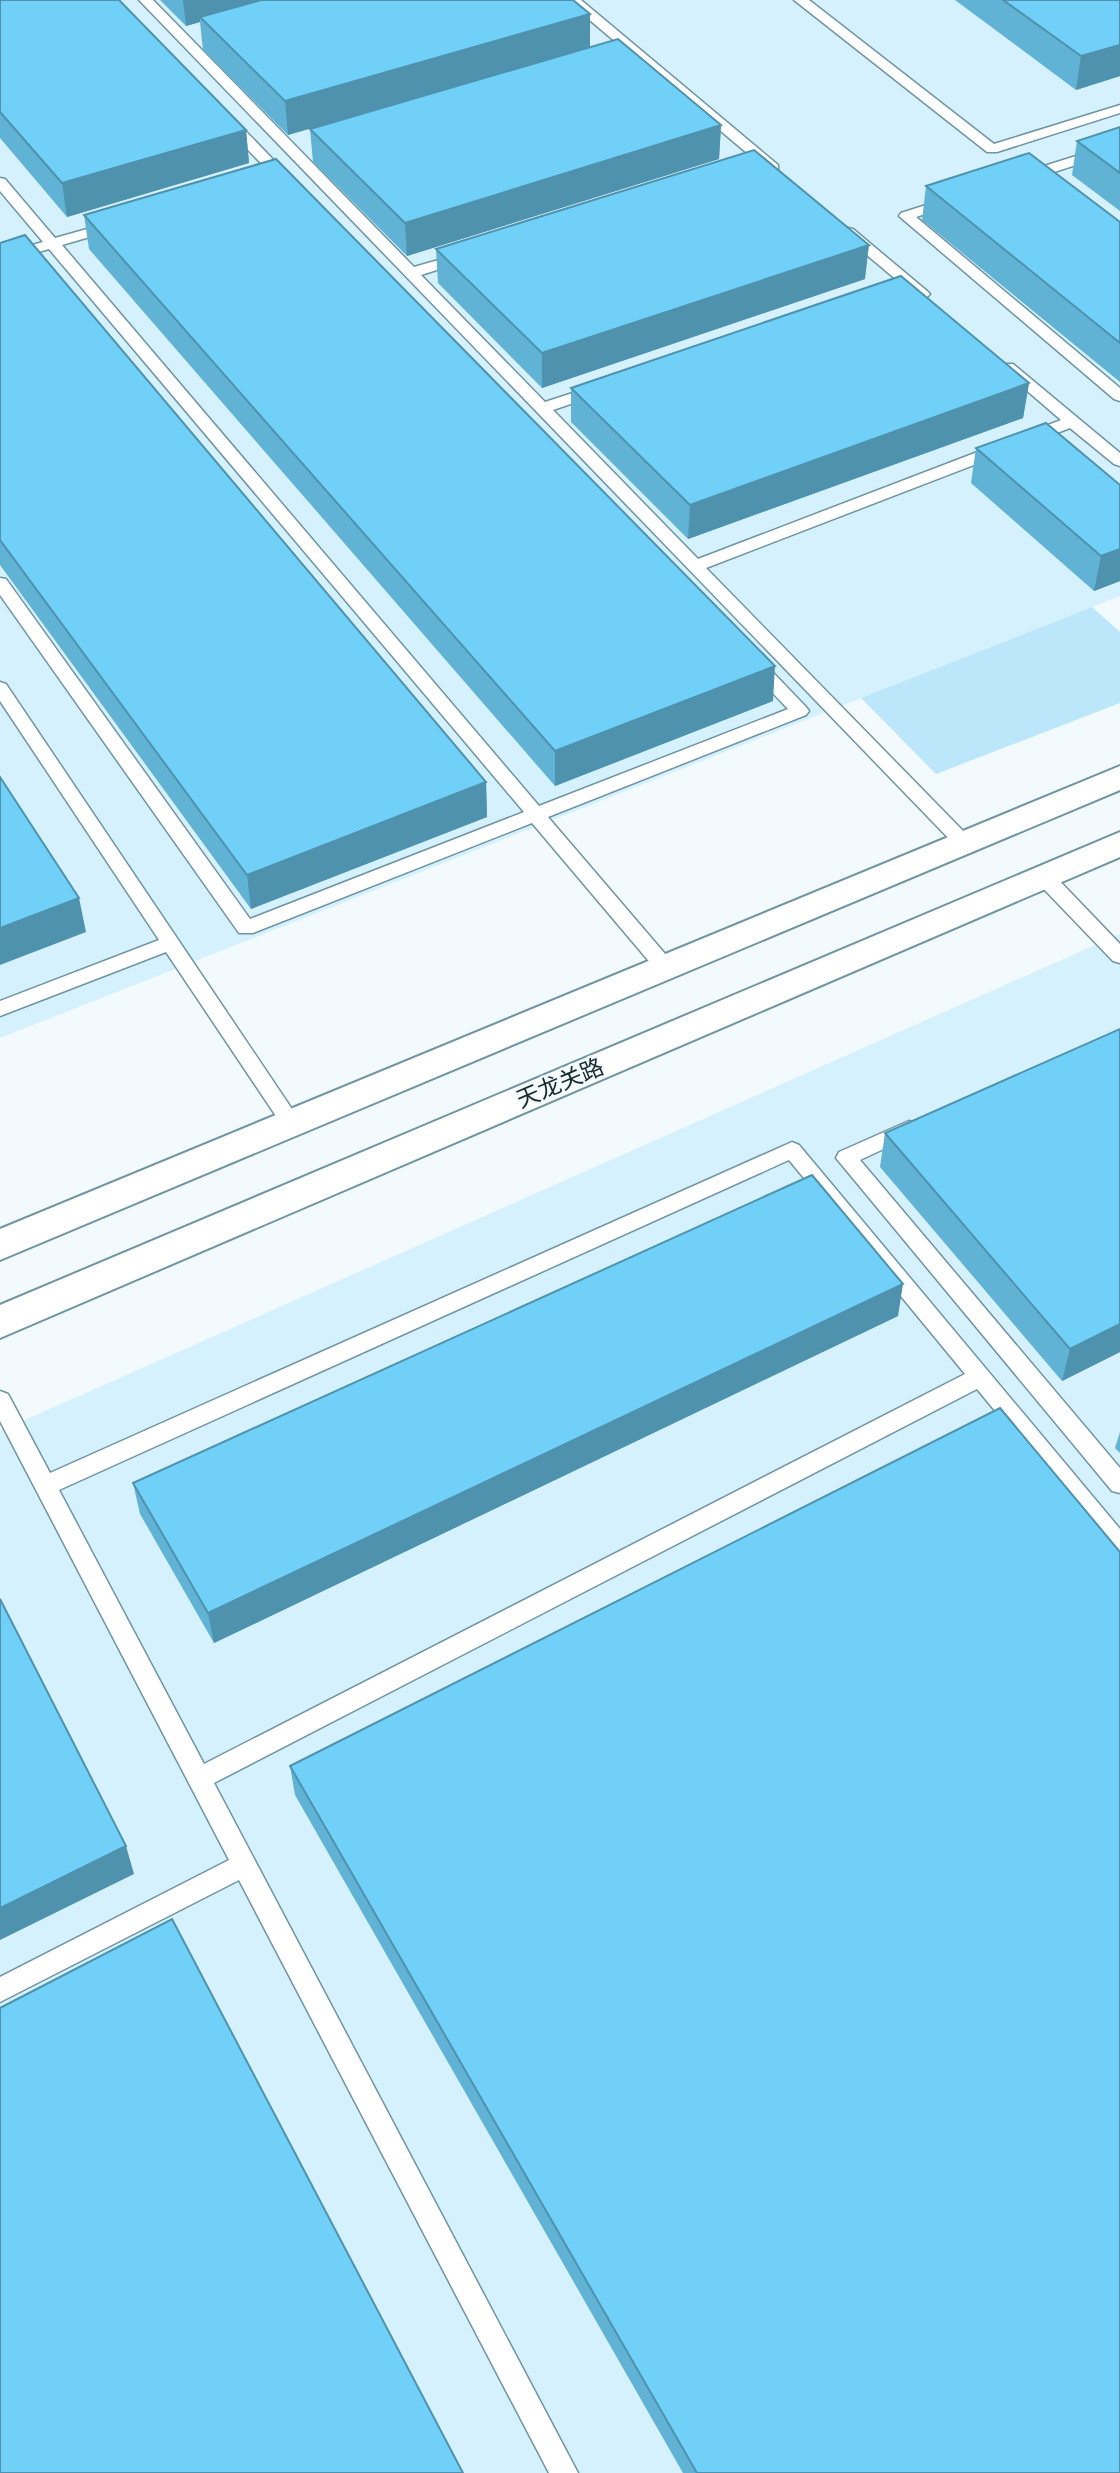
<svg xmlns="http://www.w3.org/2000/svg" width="1120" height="2473" font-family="Spectral,'Noto Sans SC',serif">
<rect width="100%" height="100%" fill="#f2fafd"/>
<path fill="#d5f1fe" d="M 0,0 L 1120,0 L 1120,596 L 0,1038 Z
M 1120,934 L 1120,2473 L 0,2473 L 0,1431 Z"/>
<path fill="#bce7fa" d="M 1092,607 L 1120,632 L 1120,703 L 936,774 L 861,698 Z"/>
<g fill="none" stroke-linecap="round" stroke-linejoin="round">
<g stroke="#6f94a4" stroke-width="3">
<path id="service" d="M 139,0 L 153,0 L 414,267 L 463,253 L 468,254 L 470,257 L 468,260 L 421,275 L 545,402 L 591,387 L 603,387 L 605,390 L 603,393 L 553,410 L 698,559 L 1061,420 L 1003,370 L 1000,367 L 1003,364 L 1013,364 L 1120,453 L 1120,466 L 1114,464 L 1070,428 L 706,568 L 970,838 L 972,842 L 970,846 L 956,846 Z
M 566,0 L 581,0 L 778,165 L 778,171 L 768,171 Z
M 794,0 L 809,0 L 994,144 L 1120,105 L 1120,113 L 997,152 L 987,152 Z
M 227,116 L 232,117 L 290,177 L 292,180 L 290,183 L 280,183 L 222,123 L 220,120 Z
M 1120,142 L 1120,151 L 1029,180 L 1019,180 L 1017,177 L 1019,174 Z
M 0,178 L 5,179 L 55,238 L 112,222 L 117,223 L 119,226 L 117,229 L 62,245 L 539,806 L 788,709 L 750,669 L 747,665 L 750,661 L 762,661 L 806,707 L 809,711 L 806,715 L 548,817 L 672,962 L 675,967 L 672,972 L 658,972 L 532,823 L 253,933 L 239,933 L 0,595 L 0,578 L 6,579 L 250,919 L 524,812 L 49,249 L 0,263 L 0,254 L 43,242 L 0,191 Z
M 951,197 L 958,201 L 956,204 L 916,217 L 1120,388 L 1120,401 L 1114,399 L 899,216 L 901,213 Z
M 848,228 L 853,229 L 927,291 L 930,294 L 927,297 L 917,297 L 843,235 L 841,232 L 843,229 Z
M 0,682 L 6,684 L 298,1118 L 301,1123 L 298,1128 L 291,1131 L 284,1128 L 166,952 L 0,1016 L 0,1001 L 159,940 L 0,701 Z
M 1044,871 L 1051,872 L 1120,944 L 1120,963 L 1113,961 L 1037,882 L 1035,877 L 1037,872 Z
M 909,1121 L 916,1124 L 919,1129 L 916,1134 L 860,1160 L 1120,1468 L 1120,1493 L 1112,1491 L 836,1158 L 839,1152 Z
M 792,1142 L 799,1145 L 1120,1529 L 1120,1556 L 1112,1553 L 977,1389 L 214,1783 L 578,2473 L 549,2473 L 239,1880 L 0,2002 L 0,1977 L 229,1860 L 0,1421 L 0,1391 L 8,1394 L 50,1473 ZM 789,1160 L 965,1374 L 204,1764 L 59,1490 Z"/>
</g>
<g stroke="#6f94a4" stroke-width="4">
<path id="tertiary" d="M 1120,766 L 1120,790 L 0,1260 L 0,1229 Z
M 1120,832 L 1120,857 L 0,1338 L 0,1305 Z"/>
</g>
<use href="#service" fill="#fff" fill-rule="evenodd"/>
<use href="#tertiary" fill="#fff" fill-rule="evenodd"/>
</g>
<path fill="#60b3d4" d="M 0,0 L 246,130 L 249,163 L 67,217 L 0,138 Z
M 160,0 L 573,0 L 590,47 L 288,135 L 203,50 L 200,22 L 186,26 Z
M 955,0 L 1120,0 L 1120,76 L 1076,90 Z
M 721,125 L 719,159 L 407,256 L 313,162 L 310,129 Z
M 1120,127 L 1120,211 L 1072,175 L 1077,141 Z
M 926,186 L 1120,222 L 1120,382 L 922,220 Z
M 84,215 L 773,701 L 555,786 L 89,249 Z
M 0,243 L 486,782 L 487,817 L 251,909 L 0,565 Z
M 436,249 L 865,279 L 542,388 L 438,283 Z
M 1029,383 L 1023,418 L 688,539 L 571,422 L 571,388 Z
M 976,448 L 1120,485 L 1120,581 L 1094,591 L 971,483 Z
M 1120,1029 L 1120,1352 L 1062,1381 L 880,1167 L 885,1133 Z
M 898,1316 L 214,1643 L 140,1514 L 133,1483 Z
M 1120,1432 L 1120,1453 L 1115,1448 Z
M 290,1766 L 1120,2473 L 683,2473 L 295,1795 Z"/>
<path fill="#4e92ad" d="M 183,0 L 280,0 L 200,17 L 200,22 L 186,26 Z
M 590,14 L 590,47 L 288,135 L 285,101 Z
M 1120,45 L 1120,76 L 1076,90 L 1081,56 Z
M 721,125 L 719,159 L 407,256 L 405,223 Z
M 246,130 L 249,163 L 67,217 L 62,183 Z
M 869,245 L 865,279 L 542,388 L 542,353 Z
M 1029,383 L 1023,418 L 688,539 L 690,505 Z
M 1120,549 L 1120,581 L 1094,591 L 1101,556 Z
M 775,666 L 773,701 L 555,786 L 555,751 Z
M 486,782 L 487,817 L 251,909 L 247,875 Z
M 79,898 L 86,932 L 0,965 L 0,928 Z
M 903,1284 L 898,1316 L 214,1643 L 208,1613 Z
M 1120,1324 L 1120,1352 L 1062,1381 L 1070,1349 Z
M 126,1846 L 134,1874 L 0,1940 L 0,1908 Z"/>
<path fill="#70d0f7" stroke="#4e92ad" stroke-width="2" d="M 0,0 L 119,0 L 246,130 L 62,183 L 0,112 Z
M 261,0 L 573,0 L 590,14 L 285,101 L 200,17 Z
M 1003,0 L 1120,0 L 1120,45 L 1081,56 Z
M 618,39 L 721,125 L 405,223 L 310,129 Z
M 1120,127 L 1120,173 L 1077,141 Z
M 754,150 L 869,245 L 542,353 L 436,249 Z
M 1029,153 L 1120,222 L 1120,343 L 926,186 Z
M 276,159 L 775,666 L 555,751 L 84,215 Z
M 25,235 L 486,782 L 247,875 L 0,540 L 0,243 Z
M 901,276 L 1029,383 L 690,505 L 571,388 Z
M 1046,423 L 1120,485 L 1120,549 L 1101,556 L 976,448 Z
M 0,777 L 79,898 L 0,928 Z
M 1120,1029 L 1120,1324 L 1070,1349 L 885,1133 Z
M 812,1175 L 903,1284 L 208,1613 L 133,1483 Z
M 1000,1408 L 1120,1552 L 1120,2473 L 697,2473 L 290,1766 Z
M 0,1599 L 126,1846 L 0,1908 Z
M 172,1919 L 463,2473 L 0,2473 L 0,2008 Z"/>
<g text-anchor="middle" stroke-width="5" stroke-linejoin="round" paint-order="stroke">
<g font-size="23" fill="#19292f" stroke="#f2fafd">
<text transform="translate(560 1083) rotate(-23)" y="8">天龙关路</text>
</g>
</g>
</svg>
